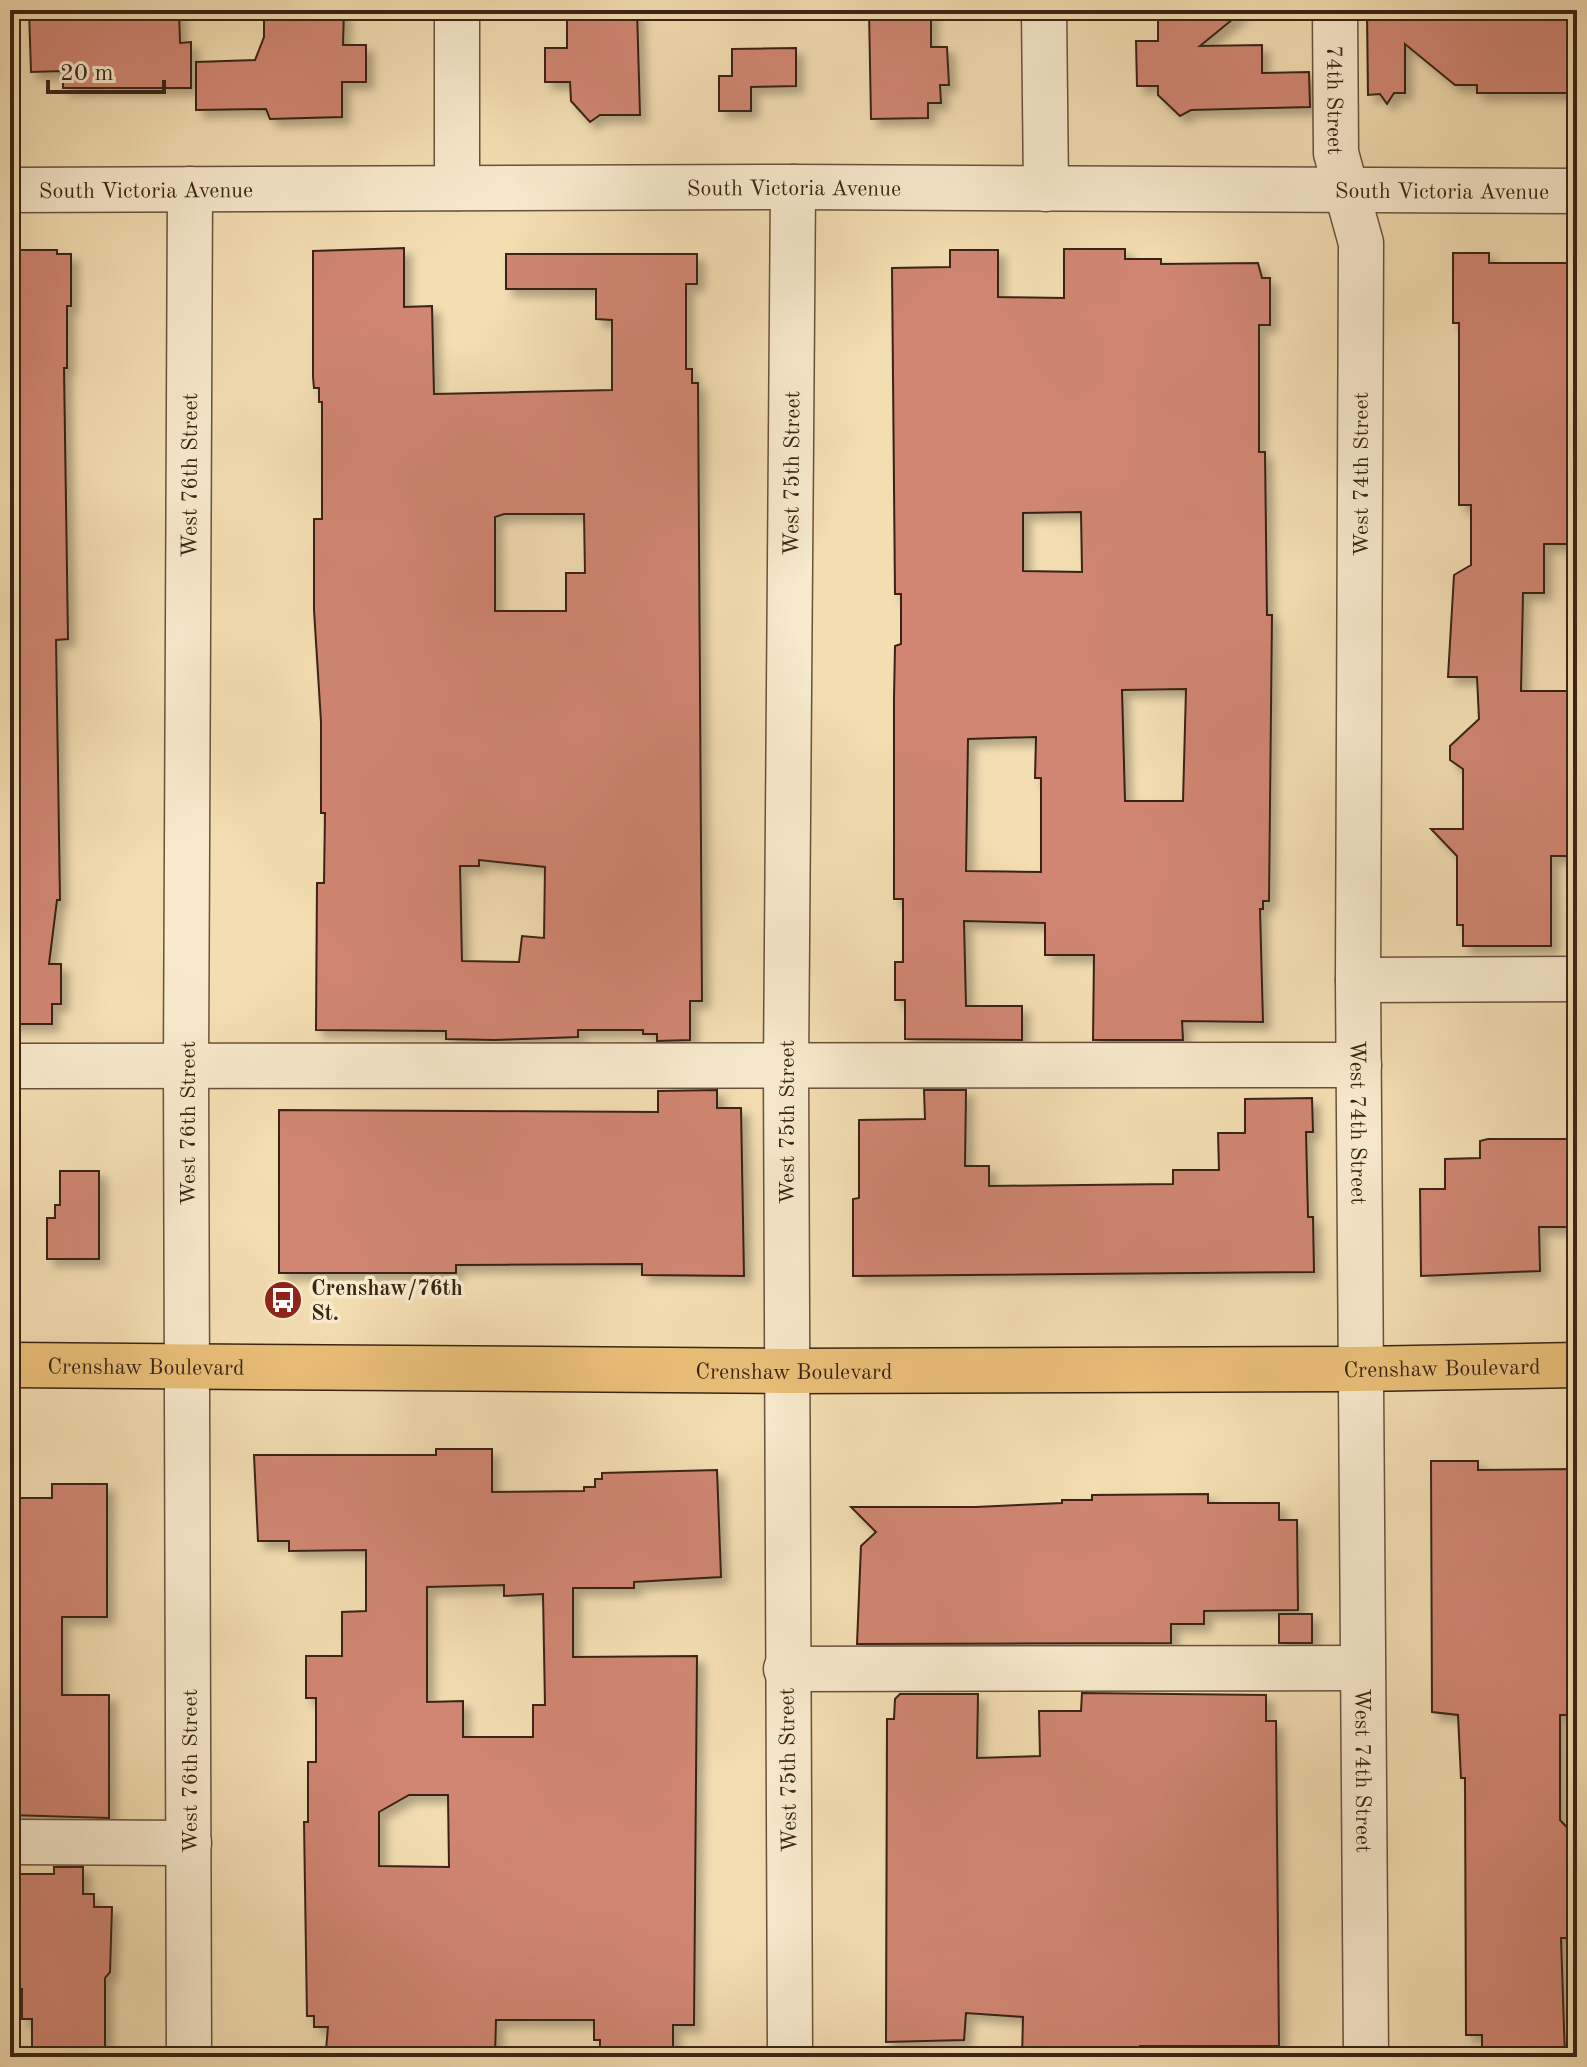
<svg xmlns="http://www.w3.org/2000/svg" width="1587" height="2067" font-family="'Old Standard TT',serif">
<defs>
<filter id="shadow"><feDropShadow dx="7" dy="7" stdDeviation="4" flood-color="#0004"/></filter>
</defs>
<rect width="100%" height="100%" fill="#f3deb2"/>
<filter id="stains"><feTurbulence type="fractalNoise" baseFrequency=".0025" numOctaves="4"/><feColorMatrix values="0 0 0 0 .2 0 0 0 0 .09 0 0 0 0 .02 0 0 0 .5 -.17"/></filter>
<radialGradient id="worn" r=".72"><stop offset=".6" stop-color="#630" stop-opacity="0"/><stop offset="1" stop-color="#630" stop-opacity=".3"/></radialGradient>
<path fill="#d08672" stroke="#3a2414" stroke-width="2" fill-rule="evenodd" filter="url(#shadow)" d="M 29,10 L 179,10 L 180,43 L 191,42 L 191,88 L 63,88 L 63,71 L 31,72 Z
M 264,10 L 344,10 L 343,45 L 366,45 L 366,82 L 342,82 L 342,117 L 270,119 L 266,109 L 196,110 L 196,62 L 255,60 L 264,37 Z
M 567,10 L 637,10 L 640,115 L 600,115 L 590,122 L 571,101 L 570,82 L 545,82 L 545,48 L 567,48 Z
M 869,10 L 931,10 L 931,47 L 947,47 L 949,85 L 940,85 L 941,103 L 928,103 L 928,118 L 871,119 Z
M 1158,10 L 1244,10 L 1200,46 L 1262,45 L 1262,73 L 1309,72 L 1310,107 L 1191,110 L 1180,116 L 1158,95 L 1158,86 L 1137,86 L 1136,41 L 1158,41 Z
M 1577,10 L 1577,93 L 1477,93 L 1477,85 L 1455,85 L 1405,44 L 1405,93 L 1394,93 L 1387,104 L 1380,94 L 1368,95 L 1367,11 Z
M 796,48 L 796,86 L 751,87 L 751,111 L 719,111 L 719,76 L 732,76 L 732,49 Z
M 404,248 L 404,307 L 432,306 L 434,394 L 612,390 L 612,320 L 596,319 L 596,289 L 506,289 L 506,254 L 697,254 L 697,284 L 686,284 L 686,369 L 692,369 L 692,383 L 698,383 L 702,1001 L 690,1001 L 690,1040 L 657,1041 L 657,1034 L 643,1034 L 643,1030 L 578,1030 L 578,1037 L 495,1040 L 446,1039 L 446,1031 L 316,1030 L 317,883 L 324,883 L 325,813 L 321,813 L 321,722 L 314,610 L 314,519 L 322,519 L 322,402 L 319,402 L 319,388 L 314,388 L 313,377 L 313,251 ZM 504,514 L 584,514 L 585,573 L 566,573 L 566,611 L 495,611 L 495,517 ZM 479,860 L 545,867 L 544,938 L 522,936 L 519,962 L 462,961 L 460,866 L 479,866 Z
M 1064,249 L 1125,249 L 1125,259 L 1161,259 L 1161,264 L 1258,263 L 1262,278 L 1270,278 L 1270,325 L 1259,325 L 1259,452 L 1265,452 L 1267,615 L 1272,615 L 1269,901 L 1263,901 L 1263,909 L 1260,909 L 1263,1022 L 1182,1021 L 1183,1040 L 1093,1040 L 1094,955 L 1045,955 L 1045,923 L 964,921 L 966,1006 L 1022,1006 L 1022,1040 L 905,1039 L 905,1000 L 895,1000 L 895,962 L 903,962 L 903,899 L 894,899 L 894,698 L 895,646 L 901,644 L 901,594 L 895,594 L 892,268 L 950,267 L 950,250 L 998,250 L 998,297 L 1064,298 ZM 1081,512 L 1082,572 L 1023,571 L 1023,513 ZM 1186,689 L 1183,801 L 1125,801 L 1122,690 ZM 1036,737 L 1035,778 L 1041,778 L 1041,872 L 966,871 L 968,739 Z
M 14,250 L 57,250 L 57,254 L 71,254 L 71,306 L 67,306 L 67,368 L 64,368 L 68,639 L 56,640 L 60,900 L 57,900 L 49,964 L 61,964 L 61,1004 L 52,1004 L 52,1024 L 10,1024 L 10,253 Z
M 1453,253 L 1489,253 L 1489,263 L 1577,263 L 1577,544 L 1544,544 L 1544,593 L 1523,593 L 1521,691 L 1577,691 L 1577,856 L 1551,856 L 1551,946 L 1463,946 L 1463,925 L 1457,925 L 1457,856 L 1431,829 L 1463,829 L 1463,769 L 1450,760 L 1450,746 L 1479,719 L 1477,677 L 1448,677 L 1454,575 L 1471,565 L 1471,505 L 1459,505 L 1459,323 L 1453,323 Z
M 717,1090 L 717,1108 L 741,1108 L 744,1276 L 642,1275 L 642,1264 L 456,1265 L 456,1273 L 279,1273 L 279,1110 L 658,1112 L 658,1091 Z
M 924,1090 L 966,1090 L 965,1166 L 989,1166 L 989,1186 L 1173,1184 L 1173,1170 L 1219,1170 L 1218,1133 L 1245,1133 L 1245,1099 L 1312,1098 L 1313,1132 L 1306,1132 L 1308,1217 L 1313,1217 L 1314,1272 L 853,1276 L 853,1199 L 859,1198 L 859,1120 L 925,1119 Z
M 1488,1139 L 1577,1139 L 1577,1227 L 1539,1227 L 1540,1271 L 1421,1276 L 1420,1189 L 1445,1189 L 1445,1159 L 1480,1158 L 1480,1141 Z
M 60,1171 L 99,1171 L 99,1259 L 47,1259 L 47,1218 L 55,1218 L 55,1205 L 60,1205 Z
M 436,1449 L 492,1449 L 492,1492 L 584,1491 L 584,1487 L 595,1487 L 595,1479 L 602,1479 L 602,1473 L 717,1470 L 721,1577 L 634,1582 L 634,1588 L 573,1588 L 573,1657 L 697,1656 L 694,2025 L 673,2025 L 673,2049 L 600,2048 L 600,2040 L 594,2040 L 594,2020 L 496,2020 L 495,2057 L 326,2050 L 328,2027 L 314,2027 L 314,2016 L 307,2016 L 304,1822 L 308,1822 L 308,1762 L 316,1762 L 316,1698 L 306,1698 L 306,1656 L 342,1656 L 342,1612 L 366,1611 L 366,1550 L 289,1551 L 289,1541 L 258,1541 L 254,1455 L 436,1455 ZM 504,1585 L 504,1596 L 543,1594 L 545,1705 L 533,1705 L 533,1737 L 463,1737 L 463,1701 L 427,1702 L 427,1587 ZM 409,1795 L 448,1795 L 449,1867 L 379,1866 L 379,1812 Z
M 1431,1461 L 1478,1461 L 1478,1470 L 1577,1469 L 1577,1715 L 1560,1715 L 1560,1820 L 1577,1838 L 1577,1938 L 1561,1938 L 1565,2057 L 1482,2057 L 1482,2035 L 1466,2035 L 1465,1778 L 1461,1778 L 1458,1715 L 1432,1712 Z
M 52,1484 L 107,1484 L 107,1617 L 62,1617 L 62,1695 L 109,1695 L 109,1818 L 10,1815 L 10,1498 L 52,1498 Z
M 1208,1494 L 1208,1503 L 1279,1503 L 1279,1520 L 1297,1520 L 1298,1610 L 1204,1611 L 1204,1624 L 1171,1624 L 1171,1643 L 857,1644 L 861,1546 L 876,1532 L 851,1507 L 976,1507 L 1062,1503 L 1062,1500 L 1092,1500 L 1092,1495 Z
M 1279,1614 L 1312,1614 L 1312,1643 L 1279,1643 Z
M 1082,1693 L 1266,1695 L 1266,1721 L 1276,1721 L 1279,2046 L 1140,2046 L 1140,2057 L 1022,2057 L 1023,2017 L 966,2013 L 964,2040 L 886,2042 L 887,1719 L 894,1719 L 895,1699 L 900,1694 L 978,1694 L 977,1758 L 1040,1756 L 1039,1711 L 1081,1711 Z
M 54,1867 L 83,1867 L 83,1894 L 94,1894 L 94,1907 L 112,1907 L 110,1972 L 105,1978 L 105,2057 L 32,2057 L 32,2019 L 22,2019 L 22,1989 L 13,1989 L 12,1874 L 54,1874 Z"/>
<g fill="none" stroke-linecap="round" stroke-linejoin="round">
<g stroke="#68523c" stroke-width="47">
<g id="minor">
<path d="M 1044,10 L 1046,189"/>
<path id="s1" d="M 1335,10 L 1336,153 L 1361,243 L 1358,980 L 1366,2057"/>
<path d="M 457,188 L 457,10"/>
<path id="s2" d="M 10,190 L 793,187 L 1577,191"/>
<path d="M 1358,980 L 1577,979"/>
<path d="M 10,1066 L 1359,1065"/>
<path d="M 786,1669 L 1362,1668"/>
<path d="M 10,1842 L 189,1843"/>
<path id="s3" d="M 189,2057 L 186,1066 L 190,189"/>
<path id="s4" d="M 790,2057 L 786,1068 L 793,187"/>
</g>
</g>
<g stroke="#3a2414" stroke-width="47">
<g id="major">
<path id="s5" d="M 10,1365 L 787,1371 L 1360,1369 L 1577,1365"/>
</g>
</g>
<use href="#minor" stroke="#f7eacd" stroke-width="44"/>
<use href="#major" stroke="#eabf79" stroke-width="44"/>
</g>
<defs>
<g id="bus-disc" transform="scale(2)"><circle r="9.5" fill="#8f2418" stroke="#f7eacd"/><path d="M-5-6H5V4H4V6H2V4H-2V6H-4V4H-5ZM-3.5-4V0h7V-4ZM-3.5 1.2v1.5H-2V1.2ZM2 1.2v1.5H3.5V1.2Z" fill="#fff"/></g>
</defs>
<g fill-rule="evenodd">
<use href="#bus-disc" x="283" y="1300"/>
</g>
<g text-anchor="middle" stroke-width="7" stroke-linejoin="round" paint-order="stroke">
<g font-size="22" fill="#3a2414" stroke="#f7eacd">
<text dy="8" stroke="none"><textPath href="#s1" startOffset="90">74th Street</textPath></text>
<text dy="8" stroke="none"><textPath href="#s2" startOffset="784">South Victoria Avenue</textPath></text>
<text dy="8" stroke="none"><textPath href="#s2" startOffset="136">South Victoria Avenue</textPath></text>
<text dy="8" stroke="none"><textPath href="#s2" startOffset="1432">South Victoria Avenue</textPath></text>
<text dy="8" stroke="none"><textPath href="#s4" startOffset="1584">West 75th Street</textPath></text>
<text transform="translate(1360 474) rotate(-90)" y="8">West 74th Street</text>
<text dy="8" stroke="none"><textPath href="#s3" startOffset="1582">West 76th Street</textPath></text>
<text transform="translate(786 1122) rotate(-90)" y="8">West 75th Street</text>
<text dy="8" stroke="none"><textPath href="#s1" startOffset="1116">West 74th Street</textPath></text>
<text transform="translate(187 1123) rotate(-90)" y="8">West 76th Street</text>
<text dy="8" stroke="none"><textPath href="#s5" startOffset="136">Crenshaw Boulevard</textPath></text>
<text dy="8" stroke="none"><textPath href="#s5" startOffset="1432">Crenshaw Boulevard</textPath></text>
<text dy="8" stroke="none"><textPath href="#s5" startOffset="784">Crenshaw Boulevard</textPath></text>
<text transform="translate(787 1770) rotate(-91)" y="8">West 75th Street</text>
<text dy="8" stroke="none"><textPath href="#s1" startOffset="1764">West 74th Street</textPath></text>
<text transform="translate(189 1771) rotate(-90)" y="8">West 76th Street</text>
</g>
<g font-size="22" font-weight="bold" fill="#3a2414" stroke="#f7eacd" text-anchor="start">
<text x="311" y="1295">Crenshaw/76th<tspan x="311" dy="25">St.</tspan></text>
</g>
</g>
<rect width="1587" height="2067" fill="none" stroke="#f3deb2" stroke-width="40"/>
<rect x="12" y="12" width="1563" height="2043" fill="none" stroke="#3a2414" stroke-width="4"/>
<rect x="20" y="20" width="1547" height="2027" fill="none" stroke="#3a2414" stroke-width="2"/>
<path d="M48 80v12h116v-12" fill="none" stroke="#3a2414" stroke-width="4"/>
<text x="60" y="80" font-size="24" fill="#3a2414" stroke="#f7eacd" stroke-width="6" paint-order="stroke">20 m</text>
<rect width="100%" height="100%" filter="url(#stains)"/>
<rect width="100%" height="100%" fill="url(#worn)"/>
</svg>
